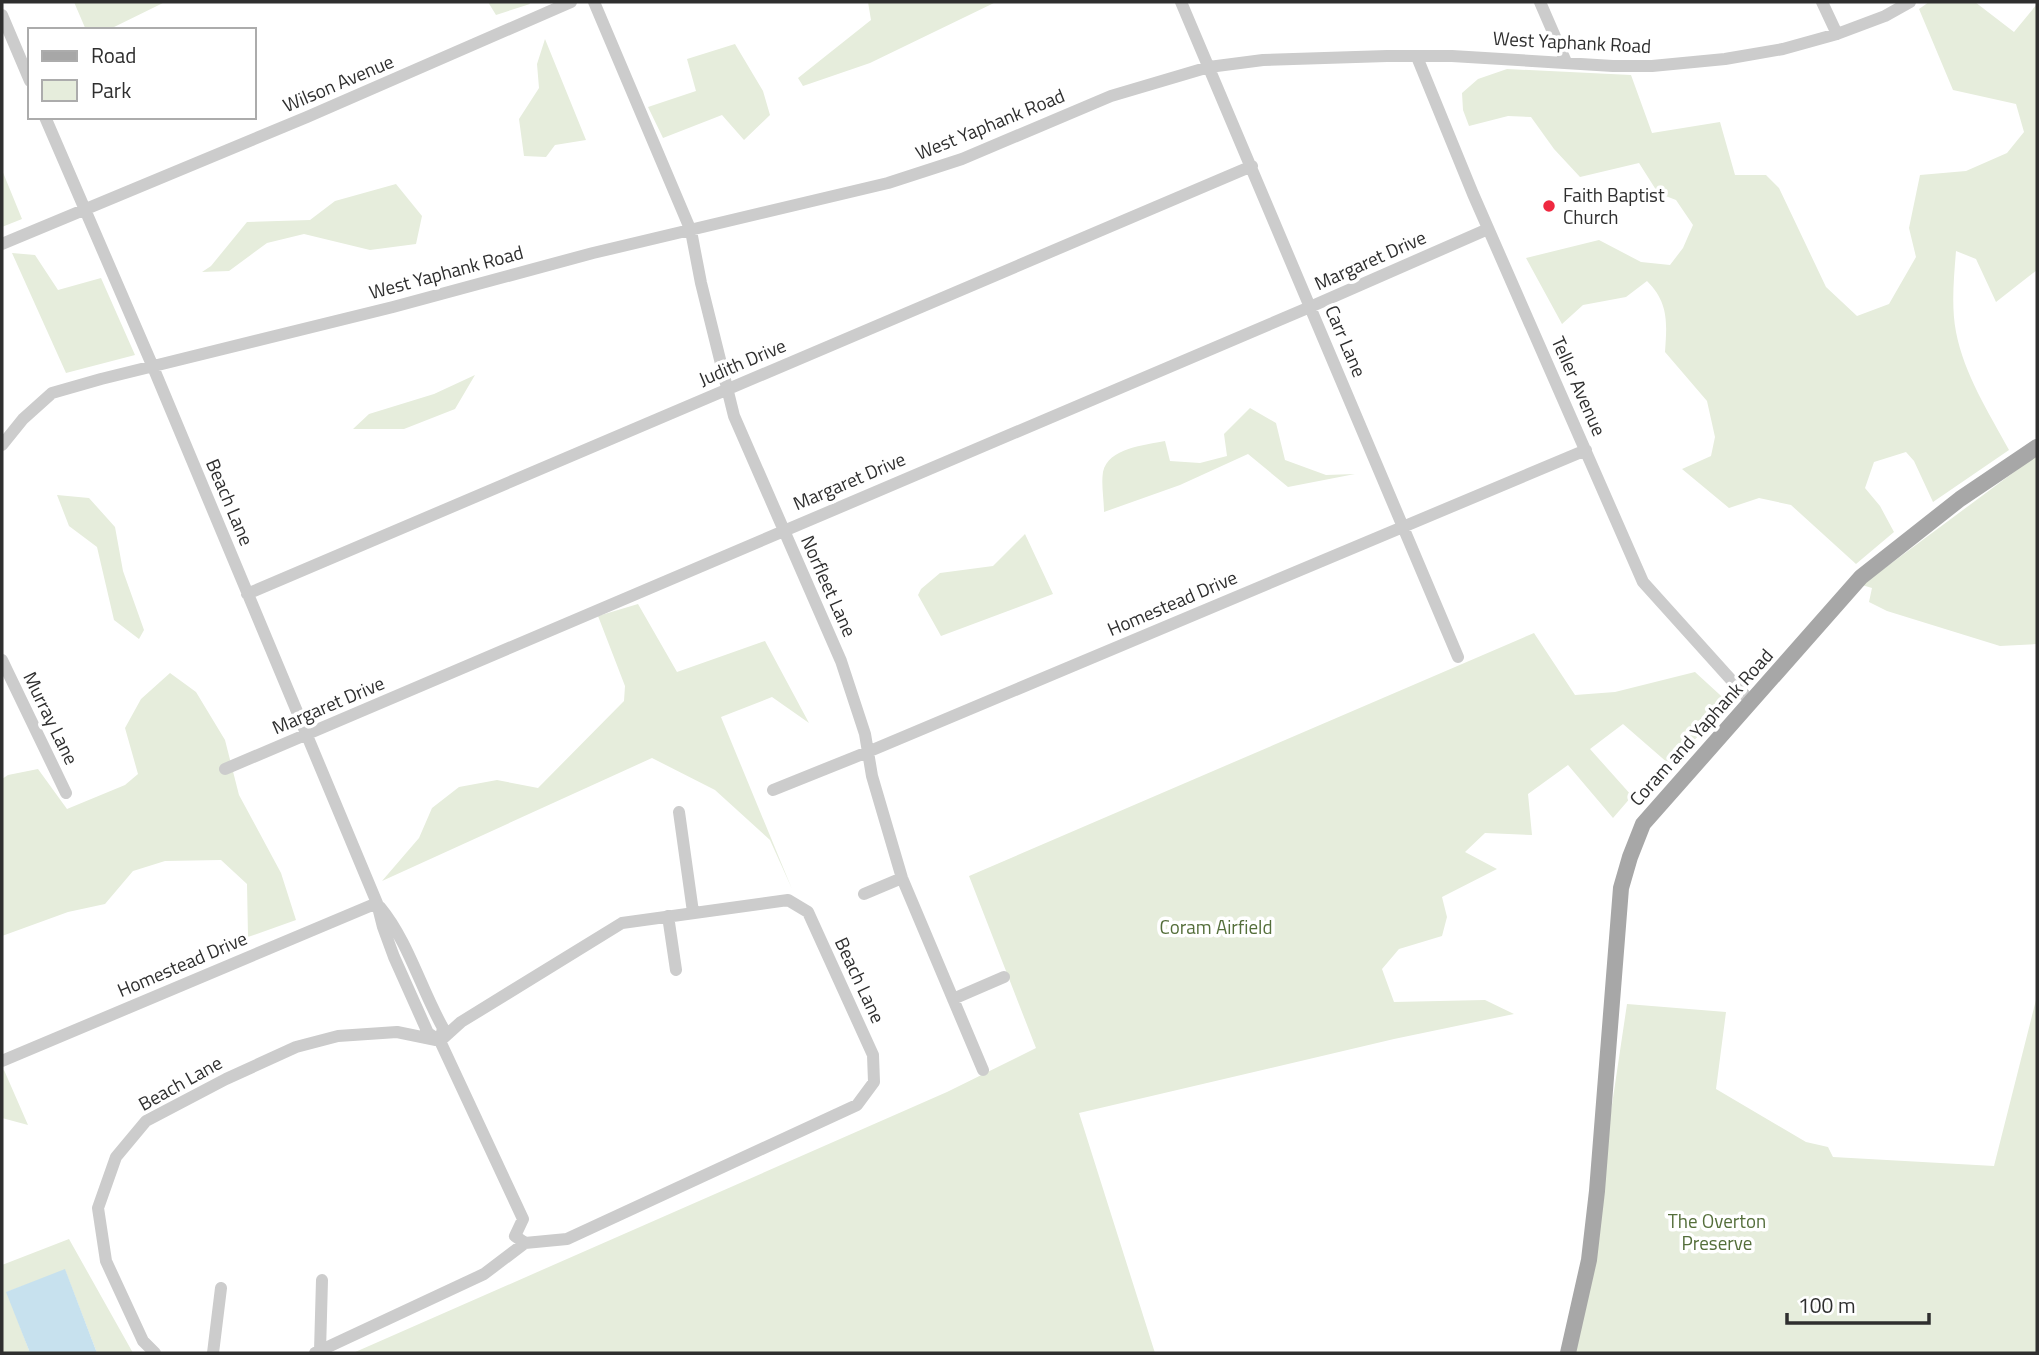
<svg xmlns="http://www.w3.org/2000/svg" width="2039" height="1355" font-family="'Titillium Web',sans-serif">
<rect width="100%" height="100%" fill="#fff"/>
<path fill="#e6eddc" d="M 74,2 L 165,2 L 108,30 L 86,30 Z
M 488,2 L 529,2 L 530,4 L 496,15 Z
M 868,2 L 996,2 L 870,63 L 803,86 L 798,78 L 871,20 Z
M 1929,2 L 1975,2 L 2014,32 L 2037,4 L 2037,270 L 1996,302 L 1976,259 L 1956,251 C 1954,277 1951,306 1956,332 C 1964,374 1989,413 2009,450 L 1933,502 L 1914,461 L 1906,452 L 1874,462 L 1865,488 L 1880,506 L 1894,532 L 1856,564 L 1791,505 L 1759,498 L 1729,508 L 1682,469 L 1711,456 L 1715,437 L 1707,401 L 1665,352 C 1667,323 1669,303 1647,281 L 1626,297 L 1583,305 L 1562,324 L 1526,258 L 1599,240 L 1641,262 L 1670,265 L 1683,248 L 1693,225 L 1676,200 L 1658,193 L 1639,163 L 1580,177 L 1554,149 L 1531,117 L 1508,116 L 1469,126 L 1463,110 L 1462,93 L 1478,79 L 1507,69 L 1631,75 L 1652,133 L 1720,122 L 1735,175 L 1766,175 L 1779,188 L 1826,287 L 1857,316 L 1889,304 L 1916,257 L 1909,228 L 1920,175 L 1966,171 L 2007,153 L 2024,132 L 2016,104 L 1953,90 L 1919,9 Z
M 545,39 L 586,140 L 555,145 L 546,157 L 524,156 L 519,119 L 539,88 L 537,64 Z
M 735,44 L 763,91 L 770,115 L 744,140 L 722,115 L 663,138 L 648,107 L 696,91 L 687,59 Z
M 2,170 L 22,219 L 2,227 Z
M 396,184 L 422,216 L 416,244 L 370,250 L 304,234 L 267,243 L 229,271 L 202,272 L 211,266 L 247,222 L 310,220 L 335,201 Z
M 12,253 L 35,255 L 58,290 L 101,278 L 135,355 L 66,373 Z
M 475,375 L 455,409 L 404,429 L 353,429 L 369,414 L 434,394 Z
M 1250,408 L 1276,423 L 1285,460 L 1326,475 L 1355,474 L 1288,487 L 1248,454 L 1180,485 L 1104,512 C 1104,499 1101,484 1103,472 C 1108,448 1145,445 1165,441 L 1170,461 L 1200,463 L 1227,456 L 1224,434 Z
M 2037,455 L 2037,644 L 2000,646 L 1887,611 L 1869,602 L 1872,588 L 1862,585 Z
M 57,495 L 89,498 L 115,527 L 123,571 L 144,630 L 139,639 L 114,620 L 97,547 L 69,526 Z
M 1025,534 L 1053,594 L 941,636 L 918,595 L 921,589 L 940,573 L 993,566 Z
M 638,604 L 677,672 L 765,641 L 809,723 L 772,697 L 721,717 L 792,889 L 770,840 L 715,790 L 652,758 L 382,881 L 419,838 L 432,808 L 459,787 L 497,780 L 538,788 L 624,701 L 625,686 L 598,616 Z
M 1534,633 L 1575,695 L 1615,692 L 1695,672 L 1731,705 L 1669,764 L 1623,724 L 1590,749 L 1632,796 L 1613,818 L 1568,765 L 1528,794 L 1532,835 L 1485,833 L 1465,852 L 1497,869 L 1442,897 L 1447,917 L 1442,936 L 1399,949 L 1382,969 L 1394,1002 L 1485,1000 L 1514,1014 L 1394,1039 L 1079,1113 L 1155,1353 L 353,1353 L 947,1092 L 1036,1048 L 969,876 Z
M 170,673 L 196,692 L 225,740 L 239,795 L 281,873 L 296,920 L 248,937 L 247,884 L 221,860 L 165,861 L 133,871 L 105,904 L 68,912 L 2,936 L 2,779 L 8,775 L 38,769 L 67,809 L 125,785 L 138,774 L 125,728 L 141,699 Z
M 2037,996 L 2037,1353 L 1575,1353 L 1627,1004 L 1726,1012 L 1716,1089 L 1806,1142 L 1828,1147 L 1833,1157 L 1994,1166 Z
M 4,1070 L 28,1125 L 2,1118 L 2,1071 Z
M 69,1239 L 133,1353 L 97,1353 L 65,1270 L 7,1292 L 30,1353 L 2,1353 L 2,1265 Z"/>
<path fill="#c7e1ee" d="M 65,1269 L 97,1353 L 30,1353 L 6,1292 Z"/>
<g fill="none" stroke-linecap="round" stroke-linejoin="round">
<path stroke="#ccc" stroke-width="12" d="M 594,2 L 691,231 L 701,283 L 734,416 L 841,661 L 865,734 L 872,776 L 902,878 L 983,1070
M 1181,2 L 1458,657
M 1540,2 L 1566,62
M 1822,2 L 1837,34
M 2,15 L 30,81
M 1417,57 L 1473,194 L 1643,582 L 1752,703
M 45,117 L 153,367 L 377,903 L 383,927 L 394,957 L 428,1033 L 440,1041 L 523,1219 L 515,1236 L 525,1243
M 2,244 L 307,117 L 571,2
M 2,445 L 23,419 L 52,393 L 101,379 L 393,307 L 593,253 L 888,183 L 962,159 L 1111,96 L 1209,67 L 1263,60 L 1387,56 L 1452,56 L 1613,66 L 1652,66 L 1725,59 L 1783,49 L 1837,34 L 1885,16 L 1910,2
M 247,594 L 1252,166
M 2,660 L 66,793
M 225,769 L 1310,307 L 1488,229
M 773,790 L 870,751 L 1586,450
M 679,812 L 693,912
M 864,894 L 902,878
M 380,907 C 408,941 421,989 443,1028 L 440,1041
M 668,916 L 676,970
M 953,999 L 1004,977
M 2,1061 L 377,903
M 320,1351 L 322,1280
M 155,1353 L 143,1341 L 106,1261 L 98,1208 L 116,1157 L 146,1121 L 226,1079 L 296,1047 L 338,1036 L 397,1032 L 436,1040
M 213,1353 L 221,1288
M 315,1353 L 484,1274 L 525,1243 L 567,1239 L 857,1105 L 874,1082 L 873,1055 L 808,912 L 788,900 L 622,923 L 461,1022 L 440,1041"/>
<path stroke="#a7a7a7" stroke-width="16" d="M 1568,1353 L 1589,1260 L 1597,1191 L 1621,888 L 1630,857 L 1643,824 L 1861,577 L 1960,499 L 2037,447"/>
</g>
<circle fill="#ef2840" stroke="#fff" stroke-width="2.5" cx="1549" cy="206" r="7"/>
<g text-anchor="middle" stroke-width="7" stroke-linejoin="round" paint-order="stroke">
<g font-size="19" fill="#2f2f2f" stroke="#fff">
<text transform="translate(1572 42) rotate(3)" y="7">West Yaphank Road</text>
<text transform="translate(338 83) rotate(-23)" y="7">Wilson Avenue</text>
<text transform="translate(990 124) rotate(-22)" y="7">West Yaphank Road</text>
<text transform="translate(1370 260) rotate(-24)" y="7">Margaret Drive</text>
<text transform="translate(446 272) rotate(-15)" y="7">West Yaphank Road</text>
<text transform="translate(1346 341) rotate(67)" y="7">Carr Lane</text>
<text transform="translate(742 362) rotate(-23)" y="7">Judith Drive</text>
<text transform="translate(1579 386) rotate(66)" y="7">Teller Avenue</text>
<text transform="translate(849 481) rotate(-23)" y="7">Margaret Drive</text>
<text transform="translate(230 502) rotate(67)" y="7">Beach Lane</text>
<text transform="translate(829 586) rotate(66)" y="7">Norfleet Lane</text>
<text transform="translate(1172 603) rotate(-23)" y="7">Homestead Drive</text>
<text transform="translate(328 705) rotate(-23)" y="7">Margaret Drive</text>
<text transform="translate(51 718) rotate(64)" y="7">Murray Lane</text>
<text transform="translate(1701 727) rotate(-48)" y="7">Coram and Yaphank Road</text>
<text transform="translate(182 964) rotate(-23)" y="7">Homestead Drive</text>
<text transform="translate(860 980) rotate(65)" y="7">Beach Lane</text>
<text transform="translate(180 1083) rotate(-29)" y="7">Beach Lane</text>
</g>
<g font-size="19" fill="#2f2f2f" stroke="#fff" text-anchor="start">
<text x="1563" y="202">Faith Baptist<tspan x="1563" dy="22">Church</tspan></text>
</g>
<g font-size="19" fill="#546e3a" stroke="#fff">
<text x="1216" y="934">Coram Airfield</text>
<text x="1717" y="1228">The Overton<tspan x="1717" dy="22">Preserve</tspan></text>
</g>
</g>
<rect width="2039" height="1355" fill="none" stroke="#2f2f2f" stroke-width="7"/>
<rect x="28" y="28" width="228" height="91" fill="#ffffff" stroke="#acacac" stroke-width="2"/>
<rect x="42" y="51" width="35" height="10" fill="#a7a7a7" stroke="#acacac" stroke-width="2"/>
<text x="91" y="63" font-size="21" fill="#2f2f2f">Road</text>
<rect x="42" y="80" width="35" height="21" fill="#e6eddc" stroke="#acacac" stroke-width="2"/>
<text x="91" y="98" font-size="21" fill="#2f2f2f">Park</text>
<path d="M1787 1313v10h142v-10" fill="none" stroke="#2f2f2f" stroke-width="3.5"/>
<text x="1798" y="1313" font-size="21" fill="#2f2f2f" stroke="#ffffff" stroke-width="5" paint-order="stroke">100 m</text>
</svg>
